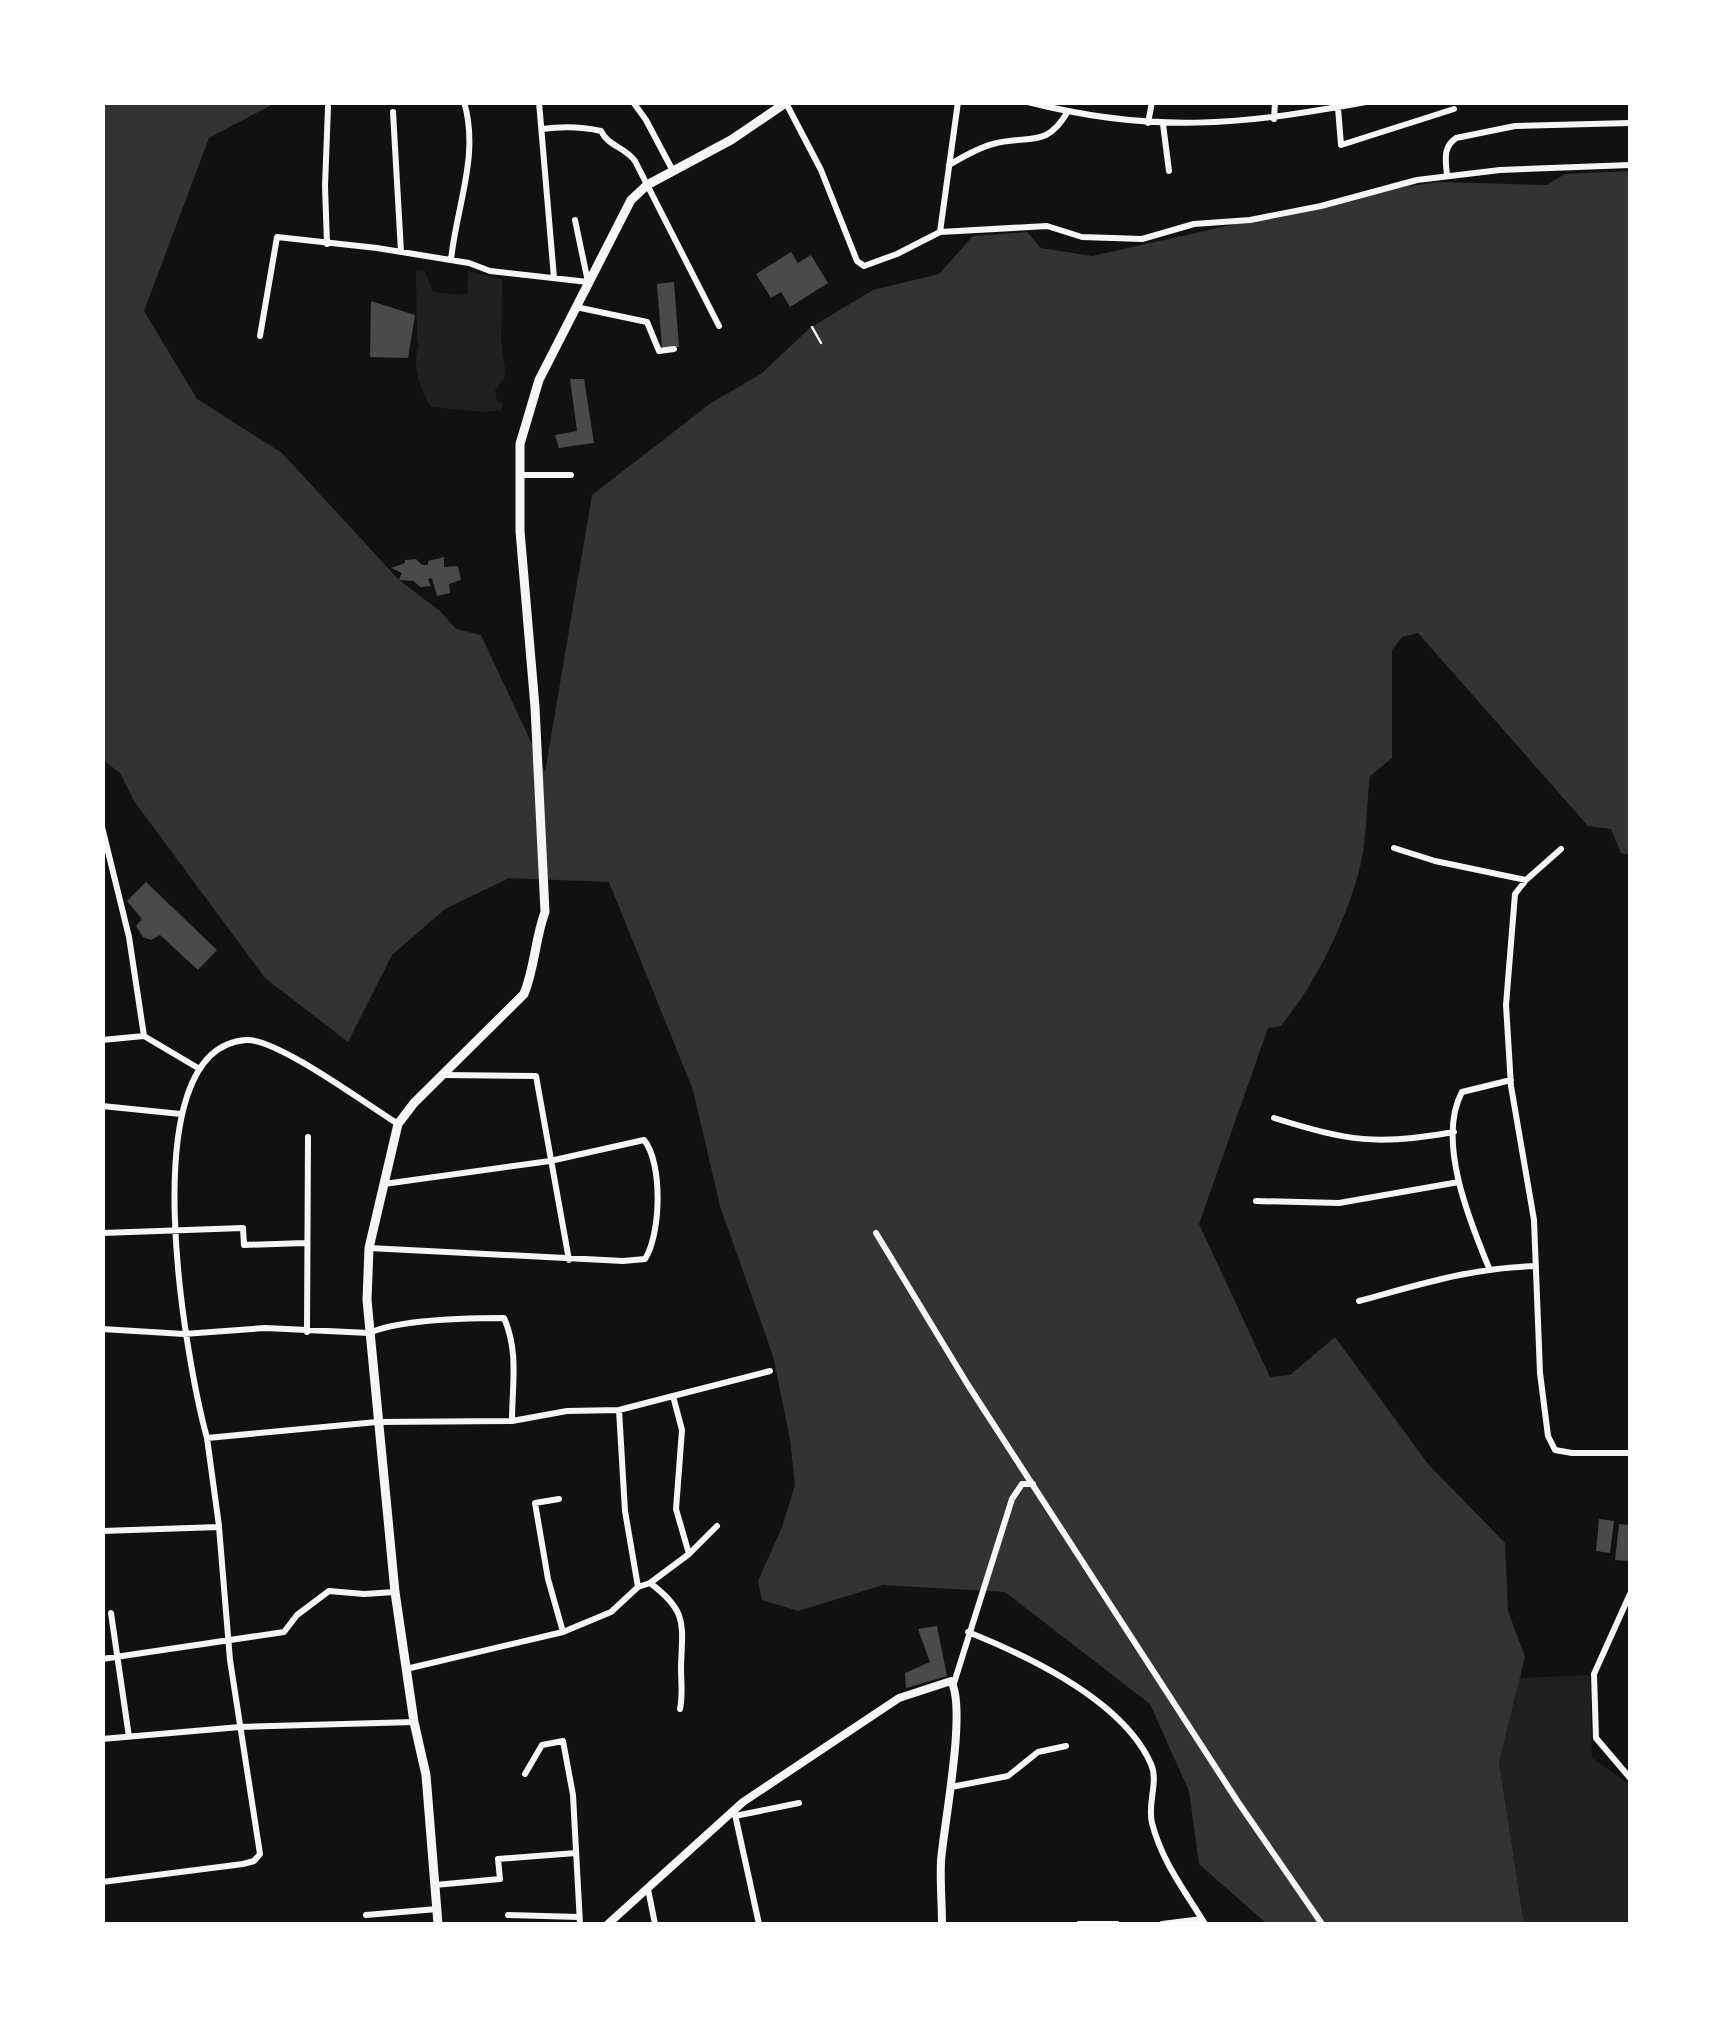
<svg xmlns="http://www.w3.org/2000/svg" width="1733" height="2027" font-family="'Libre Baskerville',serif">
<rect width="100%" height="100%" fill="#111"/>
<path fill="#202020" d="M 416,270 L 425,271 L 433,292 L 467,295 L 468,271 L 502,279 L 501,342 L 505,368 L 504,379 L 495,390 L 497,402 L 503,404 L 502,410 L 484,412 L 431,407 C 420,388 411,366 419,346 L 417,340 Z
M 1590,1675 L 1592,1758 L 1630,1785 L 1630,1924 L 1524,1924 L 1499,1762 L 1520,1678 Z"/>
<path fill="#333" d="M 103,103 L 275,103 L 209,138 L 144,311 L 197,399 L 282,453 L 399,580 L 440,611 L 456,629 L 481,635 L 545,772 L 592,495 L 711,403 L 761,374 L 810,328 L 873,290 L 939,274 L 973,236 L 1027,232 L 1041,248 L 1092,256 L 1403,187 L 1440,182 L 1547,185 L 1565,174 L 1630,171 L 1630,855 L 1621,853 L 1611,829 L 1588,826 L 1418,633 L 1402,637 L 1392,650 L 1392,758 L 1370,776 C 1366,808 1367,845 1358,875 C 1342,929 1316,983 1281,1026 L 1268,1028 L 1199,1224 L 1270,1377 L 1290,1375 L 1335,1337 L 1428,1464 L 1505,1543 L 1508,1611 L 1525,1657 L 1499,1762 L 1524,1924 L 1267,1924 L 1199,1864 L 1189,1791 L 1150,1704 L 1005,1592 L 883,1585 L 798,1611 L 762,1600 L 758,1581 L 782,1527 L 795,1485 L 790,1439 L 773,1356 L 720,1206 L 693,1090 L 609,882 L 509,878 L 445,909 L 392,955 L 348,1042 L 265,978 L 134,801 L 120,773 L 103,760 Z"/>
<path fill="#4a4a4a" d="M 791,252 L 798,263 L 811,255 L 828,283 L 790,307 L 781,292 L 771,298 L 756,274 Z
M 674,282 L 679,347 L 662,348 L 657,284 Z
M 371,301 L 415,315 L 408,358 L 370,357 Z
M 570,379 L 584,379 L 594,443 L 559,448 L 555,435 L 577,431 Z
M 444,557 L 444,567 L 458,566 L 461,580 L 449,584 L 450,593 L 437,596 L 432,578 L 428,579 L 431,586 L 420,587 L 414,581 L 399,580 L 402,573 L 391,568 L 405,563 L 405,560 L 416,559 L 422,565 L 428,565 L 428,561 Z
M 146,882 L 217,950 L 198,970 L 160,935 L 151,940 L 143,937 L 136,926 L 142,919 L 127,901 Z
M 1599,1519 L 1614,1521 L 1610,1553 L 1596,1551 Z
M 1619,1524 L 1630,1525 L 1630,1561 L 1615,1560 Z
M 937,1626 L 947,1676 L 906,1688 L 905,1673 L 930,1662 L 918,1629 Z"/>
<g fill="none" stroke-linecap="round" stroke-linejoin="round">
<path stroke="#f5f5f5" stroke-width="2.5" d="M 812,327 L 821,343"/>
<path stroke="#f5f5f5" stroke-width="6" d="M 539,102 L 554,278
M 633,102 L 646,120 L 673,171
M 1028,102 C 1153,134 1241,125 1366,102
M 786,103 L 821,170 L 857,261 L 864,266 L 897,254 L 940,232 L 1047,226 L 1082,237 L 1142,239 L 1194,224 L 1250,220 L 1321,206 L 1417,180 L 1500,170 L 1630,165
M 1338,108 L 1341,145 L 1454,109
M 393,112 L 401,252
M 1274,119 L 1275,102
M 1148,123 L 1152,102
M 1163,124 L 1169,171
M 542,129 C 563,126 580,126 601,131 C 608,146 625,147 635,161 L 719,326
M 949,165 C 963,157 977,148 993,144 C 1028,134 1046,150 1068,111
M 1447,176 C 1446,161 1442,148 1456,138 L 1515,126 L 1630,123
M 940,232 L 958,102
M 327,244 L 325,186 L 328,107
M 451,260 C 456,208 480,155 464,102
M 576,307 L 647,322 L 659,351 L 674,349
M 260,336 L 277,237 L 377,248 L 469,263 L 490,271 L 588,282 L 575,220
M 520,475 L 571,475
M 102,827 L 129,937 L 144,1036 L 198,1068
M 1394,848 L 1435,861 L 1526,880
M 1561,849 L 1526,880 L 1515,894 L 1506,1005 L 1511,1086 L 1534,1220 L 1540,1373 L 1548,1436 L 1555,1450 L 1572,1453 L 1630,1453
M 102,1040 L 144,1036
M 444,1075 L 536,1076 L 569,1260
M 102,1106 L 181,1114
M 1274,1118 C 1348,1141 1377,1146 1454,1132
M 398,1124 C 367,1105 277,1038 246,1040 C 128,1048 187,1366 207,1438 L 377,1422 L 512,1421 L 567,1411 L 619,1410 L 673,1396 L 682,1430 L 676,1509 L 689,1554
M 1256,1201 L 1339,1203 L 1459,1182
M 102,1233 L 243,1228 L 244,1245 L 305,1243
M 876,1233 L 968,1385 L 1238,1802 L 1322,1924
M 369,1248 L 623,1261 L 645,1259 C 661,1234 663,1163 644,1140 L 550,1161 L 384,1184
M 1489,1268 C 1470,1222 1436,1140 1462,1092 L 1511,1080
M 1359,1301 C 1422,1284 1470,1268 1536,1266
M 102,1329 L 184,1334 L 265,1328 L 369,1333 C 401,1319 468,1318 504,1318 C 519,1352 512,1385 512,1421
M 307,1332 L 308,1137
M 673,1396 L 770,1371
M 619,1410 L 625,1511 L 638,1587
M 207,1438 L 219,1526
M 559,1499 L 535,1503 L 548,1579 L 563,1632
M 102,1531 L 219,1527 L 230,1660 L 260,1854 L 254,1861 L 243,1864 L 102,1882
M 650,1583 C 689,1612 682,1625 681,1668 C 681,1683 683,1695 680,1709
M 1630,1594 L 1594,1674 L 1596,1738 L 1630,1778
M 111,1613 L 129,1737
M 968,1632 C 1028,1656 1123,1701 1151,1764 C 1159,1782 1147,1803 1152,1823 C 1162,1862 1185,1891 1205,1924
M 102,1659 L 284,1632 L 297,1615 L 329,1591 L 364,1594 L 395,1592
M 406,1669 L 563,1632 L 611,1612 L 638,1587 L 650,1583 L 689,1554 L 717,1526
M 954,1683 L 1012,1499 L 1022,1484 L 1033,1484
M 102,1739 L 240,1727 L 414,1722
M 525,1774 L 542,1745 L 563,1741 L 573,1795 L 580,1924
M 951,1787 L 1008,1776 L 1038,1752 L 1066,1746
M 734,1810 L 759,1924
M 735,1816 L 799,1803
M 435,1885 L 500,1879 L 498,1859 L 576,1853
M 648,1889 L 655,1924
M 366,1915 L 437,1909
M 508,1915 L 579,1917
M 1079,1924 L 1117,1924
M 1162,1924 L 1202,1919"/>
<path stroke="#f5f5f5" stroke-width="8" d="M 608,1924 L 743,1802 L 899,1698 L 951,1681 C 967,1709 944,1823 941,1861 C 940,1882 942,1904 942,1924"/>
<path stroke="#f5f5f5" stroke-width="9" d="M 438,1924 L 426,1775 L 414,1722 L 395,1592 L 367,1300 L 369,1248 L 398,1124 L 414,1103 L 524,994 C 535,967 535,939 545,912 L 535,707 L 520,531 L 520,444 L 539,380 L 631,200 L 647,185 L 731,140 L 787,102"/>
</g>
<rect width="1733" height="2027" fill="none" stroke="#ffffff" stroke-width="210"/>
</svg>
